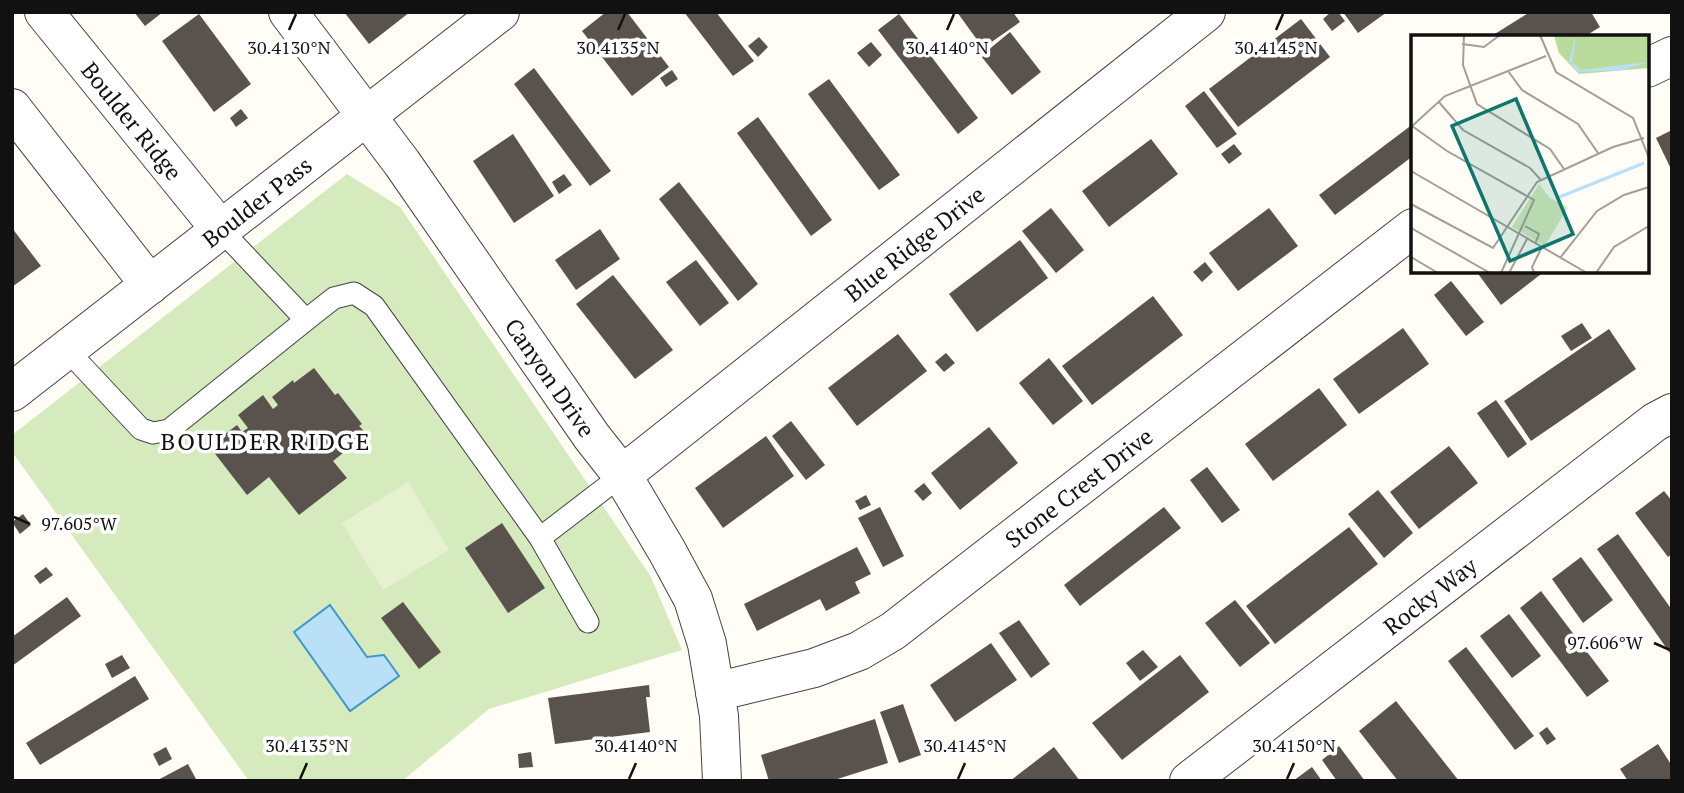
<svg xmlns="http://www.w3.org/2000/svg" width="1684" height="793" font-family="'PT Serif',serif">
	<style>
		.green { fill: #d5ebbd }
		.pitch { fill: #e6f2cf }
		.water { fill: #b9e0f7; stroke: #3f96cf; stroke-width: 2 }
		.building { fill: #5a524d }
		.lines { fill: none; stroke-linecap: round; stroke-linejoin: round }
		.service-casing { stroke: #444; stroke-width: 23 }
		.minor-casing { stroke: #444; stroke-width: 40 }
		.service { stroke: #fff; stroke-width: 21 }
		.minor { stroke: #fff; stroke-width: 38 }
		.ticks { fill: none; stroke: #111; stroke-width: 2.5 }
		.labels { text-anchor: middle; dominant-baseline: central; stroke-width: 7; stroke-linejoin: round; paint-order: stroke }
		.street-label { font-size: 23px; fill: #111; stroke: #fff }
		.neighbourhood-label { font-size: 24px; letter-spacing: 2px; fill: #111; stroke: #fff }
		.inset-river { fill: none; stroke: #b9e0f7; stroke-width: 3.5 }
		.inset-road { fill: none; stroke: #a09f9a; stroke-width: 2 }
		.view { fill: #0f766e; fill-opacity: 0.15; stroke: #0f766e; stroke-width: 3.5 }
		.inset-edge { fill: none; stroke: #111; stroke-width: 3.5 }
		.ticks-label { font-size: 18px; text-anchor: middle; fill: #111; stroke: #fff; stroke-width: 7; stroke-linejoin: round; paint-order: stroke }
	</style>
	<rect width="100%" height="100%" fill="#fffdf5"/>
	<polygon class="green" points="347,174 400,207 651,577 682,650 489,709 402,781 249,781 12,452 12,435"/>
	<polygon class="pitch" points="408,482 449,550 383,590 342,523"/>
	<polygon class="water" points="330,605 367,657 384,655 399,676 350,711 294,632"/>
	<g class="building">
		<polygon points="134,12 163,12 145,26"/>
		<polygon points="344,12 410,12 369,44"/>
		<polygon points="606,12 627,12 669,67 632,96 582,31"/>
		<polygon points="684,12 716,12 754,61 733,76"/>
		<polygon points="957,12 1013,12 1020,22 983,48"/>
		<polygon points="1331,12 1338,12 1345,21 1332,31 1323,19"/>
		<polygon points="1343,12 1387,12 1358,33"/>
		<polygon points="1530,12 1591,12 1600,27 1584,37 1490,37"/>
		<polygon points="199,14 251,84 214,112 162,41"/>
		<polygon points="899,14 978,118 958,134 878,30"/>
		<polygon points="1301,19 1330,57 1238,127 1209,89"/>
		<polygon points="1010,32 1041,72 1012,95 981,56"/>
		<polygon points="759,37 768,47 758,57 748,46"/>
		<polygon points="871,42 882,55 869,67 857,53"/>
		<polygon points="534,68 611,171 590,186 514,84"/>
		<polygon points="672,70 678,79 666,87 660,78"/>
		<polygon points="829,79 900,175 879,190 808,94"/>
		<polygon points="1204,91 1237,134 1217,148 1185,106"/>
		<polygon points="241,109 248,118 236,127 230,118"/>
		<polygon points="758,117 832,220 811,236 737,133"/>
		<polygon points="1413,124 1413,156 1335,215 1319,195"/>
		<polygon points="1672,130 1672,171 1656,138"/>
		<polygon points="513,134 554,196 514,223 473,161"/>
		<polygon points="1151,139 1178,174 1109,227 1082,191"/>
		<polygon points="1234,144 1242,154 1229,164 1221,154"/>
		<polygon points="564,174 572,185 559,194 552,182"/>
		<polygon points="679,182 758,284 738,301 659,199"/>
		<polygon points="1051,208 1084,250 1056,273 1022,231"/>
		<polygon points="1269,208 1298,246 1238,291 1209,253"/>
		<polygon points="12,228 41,266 12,287"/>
		<polygon points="600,229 620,259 576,290 555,260"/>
		<polygon points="1020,240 1048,278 977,332 949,294"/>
		<polygon points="696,260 729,303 700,326 666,282"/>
		<polygon points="1205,262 1213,272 1202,282 1193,272"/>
		<polygon points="1476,271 1545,271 1501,305"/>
		<polygon points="613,275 673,350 635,379 576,304"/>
		<polygon points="1451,281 1484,322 1466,336 1434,295"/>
		<polygon points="1153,296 1183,335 1092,405 1062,366"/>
		<polygon points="1582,323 1592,338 1571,351 1561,336"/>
		<polygon points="1403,328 1429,364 1359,414 1333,379"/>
		<polygon points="1609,329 1636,369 1531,441 1504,401"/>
		<polygon points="898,334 927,371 857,426 828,388"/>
		<polygon points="946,353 955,363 944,372 935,362"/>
		<polygon points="1049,358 1083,401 1053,425 1019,383"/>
		<polygon points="314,368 335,395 338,393 362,424 359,426 367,434 333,461 347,478 299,515 269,477 247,495 209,446 237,425 242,432 248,428 238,415 263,395 273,409 278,405 272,397 293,380 294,383"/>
		<polygon points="1319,388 1347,425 1273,481 1245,444"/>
		<polygon points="1496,400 1527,444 1508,458 1477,413"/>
		<polygon points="791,421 825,465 806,480 772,436"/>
		<polygon points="989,427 1018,463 960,510 931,473"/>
		<polygon points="766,436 794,476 723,528 695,488"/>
		<polygon points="1449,446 1478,483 1419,529 1390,492"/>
		<polygon points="1207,467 1240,510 1222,523 1190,480"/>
		<polygon points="924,483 932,493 923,501 914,491"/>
		<polygon points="1378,490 1413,533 1384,558 1348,514"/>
		<polygon points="1664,491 1672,501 1672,554 1668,557 1635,513"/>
		<polygon points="866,495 871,505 860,510 855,501"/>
		<polygon points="880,507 904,556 883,567 858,518"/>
		<polygon points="1164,507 1181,528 1080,606 1064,585"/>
		<polygon points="23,514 31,525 20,534 12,522"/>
		<polygon points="502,523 545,588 508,613 465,548"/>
		<polygon points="1349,527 1378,564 1275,644 1246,606"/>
		<polygon points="1618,534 1672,610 1672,656 1597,549"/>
		<polygon points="857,547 871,574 855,582 860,593 826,611 820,599 757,631 744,604"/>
		<polygon points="1581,557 1613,600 1583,623 1552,579"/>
		<polygon points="46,567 53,575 40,584 34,576"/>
		<polygon points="1541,591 1609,681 1587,697 1520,608"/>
		<polygon points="67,597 81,616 12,666 12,637"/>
		<polygon points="1235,600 1270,643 1240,667 1205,623"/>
		<polygon points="403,602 441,652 419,669 381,618"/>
		<polygon points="1509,614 1541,656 1512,678 1480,636"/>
		<polygon points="1019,620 1050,664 1031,678 999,633"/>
		<polygon points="991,643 1017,680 955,722 930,685"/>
		<polygon points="1466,647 1534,736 1515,750 1448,661"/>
		<polygon points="1143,650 1158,667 1140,681 1126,663"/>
		<polygon points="122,655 130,668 112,678 105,664"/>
		<polygon points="1180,655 1209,692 1122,760 1092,723"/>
		<polygon points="135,676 149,699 40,765 26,743"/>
		<polygon points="649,685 650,697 646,697 650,732 555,744 548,698"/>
		<polygon points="1396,701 1459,781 1398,781 1359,731"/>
		<polygon points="903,704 921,755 899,763 880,712"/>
		<polygon points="875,719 888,763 831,781 769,781 761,755"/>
		<polygon points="1547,727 1556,739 1547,745 1539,733"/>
		<polygon points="1658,744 1672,766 1672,781 1628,781 1620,769"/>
		<polygon points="1339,746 1365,781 1337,781 1322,760"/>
		<polygon points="166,747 172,759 159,766 153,754"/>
		<polygon points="1054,747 1080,781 1010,781"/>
		<polygon points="531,752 533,767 519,768 518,754"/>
		<polygon points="188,764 197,781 156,781"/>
		<polygon points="1312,767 1322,781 1293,781"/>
	</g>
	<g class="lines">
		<defs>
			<g id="service">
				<polyline points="221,230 306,320 334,298 354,293 374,306 540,538 622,475"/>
				<polyline points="67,350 141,429 153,433 169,430 306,320"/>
				<polyline points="540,538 588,622"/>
			</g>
			<g id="minor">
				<path id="s1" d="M 44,12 L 221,230"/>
				<path id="s2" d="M 288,12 L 402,163 L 592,437 L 622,475 L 667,551 L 693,599 L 707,644 L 719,716 L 722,781"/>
				<polyline points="1647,68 1672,56"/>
				<polyline points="12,108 150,285"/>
				<path id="s3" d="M 12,392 L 500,12"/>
				<path id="s4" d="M 622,475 L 1206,12"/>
				<path id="s5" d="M 715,692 L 814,668 L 859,651 L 893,631 L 1413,228"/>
				<path id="s6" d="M 1189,781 L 1655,422 L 1672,413"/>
			</g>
		</defs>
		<use href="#service" class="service-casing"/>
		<use href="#minor" class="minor-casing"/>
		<use href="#service" class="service"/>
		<use href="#minor" class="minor"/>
	</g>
	<path class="ticks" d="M 289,30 L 296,14M 618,30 L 625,14M 947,30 L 954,14M 1276,30 L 1283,14M 14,517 L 30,524M 1654,643 L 1670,650M 300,779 L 307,763M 629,779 L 636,763M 958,779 L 965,763M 1287,779 L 1294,763"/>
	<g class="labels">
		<g class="street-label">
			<text stroke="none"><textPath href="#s1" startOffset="140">Boulder Ridge</textPath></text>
			<text stroke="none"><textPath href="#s3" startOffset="310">Boulder Pass</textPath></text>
			<text stroke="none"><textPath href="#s4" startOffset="373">Blue Ridge Drive</textPath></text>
			<text stroke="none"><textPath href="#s2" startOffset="450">Canyon Drive</textPath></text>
			<text stroke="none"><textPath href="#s5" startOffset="424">Stone Crest Drive</textPath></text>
			<text stroke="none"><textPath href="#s6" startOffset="304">Rocky Way</textPath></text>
		</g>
		<g class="neighbourhood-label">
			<text x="266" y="441">BOULDER RIDGE</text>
		</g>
	</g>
	<g transform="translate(1411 35)">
		<rect width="238" height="238" fill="#fffdf5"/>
		<path d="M 128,149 L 139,163 L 157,172 L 134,211 L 101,192 Z" fill="#d5ebbd"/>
		<path d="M 238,0 L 238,33 L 168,39 L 148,18 L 143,1 Z" fill="#b9dc9c"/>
		<path d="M 165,0 L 161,28 L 170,35 L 238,27 L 211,35 L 167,37 L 158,26 Z" fill="#b9e0f7"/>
		<path class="inset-river" d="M 146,163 L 233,128"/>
		<path class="inset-road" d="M 53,0 L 52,30 L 66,69 L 139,114 L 153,134M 129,0 L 145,37 L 222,83 L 238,123M 51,9 L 73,12 L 89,0M 97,36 L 111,55 L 167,89 L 187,118M 27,66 L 52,95 L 119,133 L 130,145M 1,91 L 36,116 L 123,165 L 90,238M 0,92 L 34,61 L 135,21M 0,136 L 176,238M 0,169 L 82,213 L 126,147 L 202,112 L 233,103M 114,191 L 128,199 L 124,209M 0,193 L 79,238M 0,222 L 27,238M 149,223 L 186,176 L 213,160 L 238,152M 98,238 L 116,204M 123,238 L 121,232 L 131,212M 185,238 L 203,212 L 238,191"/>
		<path class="view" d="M 105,64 L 162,199 L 99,226 L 41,91 Z"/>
		<rect width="238" height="238" class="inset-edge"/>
	</g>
	<g class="ticks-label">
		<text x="289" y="54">30.4130°N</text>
		<text x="618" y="54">30.4135°N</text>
		<text x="947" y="54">30.4140°N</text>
		<text x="1276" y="54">30.4145°N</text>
		<text x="79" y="530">97.605°W</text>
		<text x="1605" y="649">97.606°W</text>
		<text x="307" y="752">30.4135°N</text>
		<text x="636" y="752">30.4140°N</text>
		<text x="965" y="752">30.4145°N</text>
		<text x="1294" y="752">30.4150°N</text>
	</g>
	<rect width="1684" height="793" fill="none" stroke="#111111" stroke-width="28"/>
</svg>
